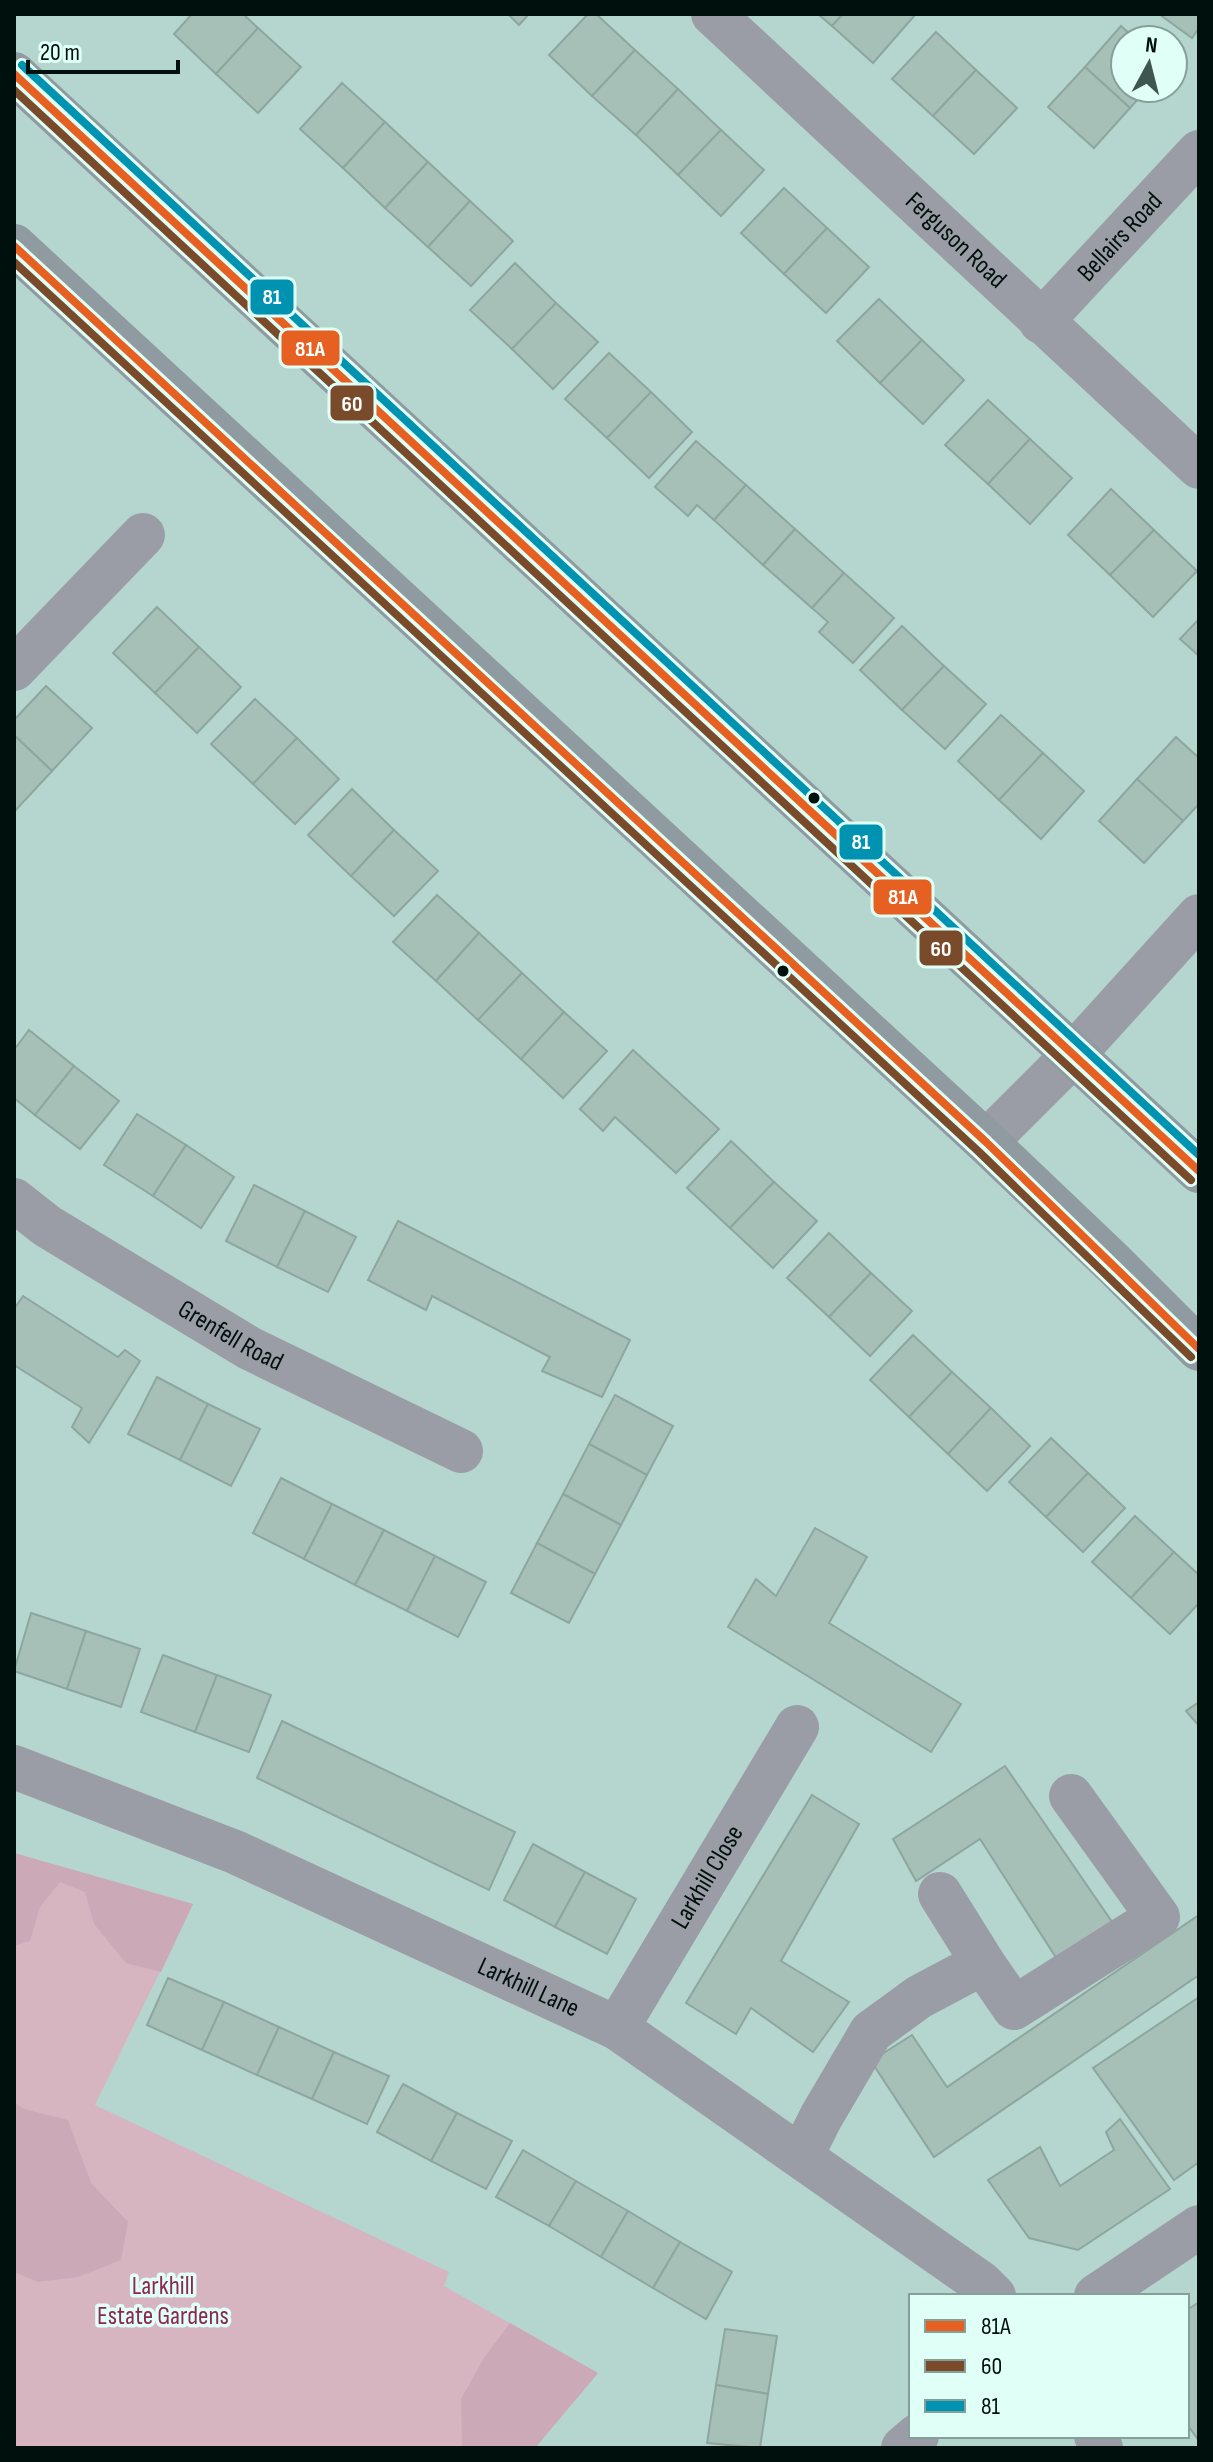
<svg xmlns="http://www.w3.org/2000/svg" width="1213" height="2462" font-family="'Sofia Sans Condensed',sans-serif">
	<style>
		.green { fill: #d6b5c1 }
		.forest { fill: #cba9b6 }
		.building { fill: #a7c0b7; stroke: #8da69e; stroke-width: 2 }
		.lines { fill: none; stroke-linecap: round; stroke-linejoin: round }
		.minor { stroke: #9b9da6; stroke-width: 44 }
		.highway { stroke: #909aa1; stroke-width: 44 }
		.bus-1-casing { stroke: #e0fff7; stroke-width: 14 }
		.bus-2-casing { stroke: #e0fff7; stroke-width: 14 }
		.bus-3-casing { stroke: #e0fff7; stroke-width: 14 }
		.bus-1 { stroke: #e66121; stroke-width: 8 }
		.bus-2 { stroke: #7a4b2a; stroke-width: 8 }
		.bus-3 { stroke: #0092b1; stroke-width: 8 }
		.bus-dot { fill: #00100c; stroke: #e0fff7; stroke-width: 3 }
		.labels { text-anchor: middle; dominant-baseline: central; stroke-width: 7; stroke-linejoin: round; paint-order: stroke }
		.street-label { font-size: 26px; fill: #00100c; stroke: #e0fff7 }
		.park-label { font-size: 26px; fill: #8e2652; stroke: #e0fff7 }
		.line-badge { stroke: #e0fff7; stroke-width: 3 }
		.badge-label { font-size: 22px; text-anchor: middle; font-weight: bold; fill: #fff }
	</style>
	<rect width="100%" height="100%" fill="#b4d6cf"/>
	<polygon class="green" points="14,1853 193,1904 95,2105 449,2272 444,2286 598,2373 535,2448 14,2448"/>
	<g class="forest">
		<polygon points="14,1853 193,1904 161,1972 126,1963 94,1924 85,1892 60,1882 40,1907 30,1941 14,1946"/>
		<polygon points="14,2102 24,2109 68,2120 91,2183 128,2222 121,2260 78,2277 38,2282 14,2272"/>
		<polygon points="510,2323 598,2373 535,2448 462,2448 461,2399 484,2358"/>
	</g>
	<g class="building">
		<polygon points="192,14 243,14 258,28 216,74 174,34"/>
		<polygon points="508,14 529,14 519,25"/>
		<polygon points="588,14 596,14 635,50 592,96 549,55"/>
		<polygon points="818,14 843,14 832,26"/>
		<polygon points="843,14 913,14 915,15 873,63 832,26"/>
		<polygon points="1159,14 1199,14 1199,28 1192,38"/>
		<polygon points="1121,26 1137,40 1125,40 1125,88 1148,88 1130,108 1085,67"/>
		<polygon points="258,28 301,67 258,113 216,74"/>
		<polygon points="936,32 976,70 933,116 892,79"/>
		<polygon points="635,50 678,89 636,135 592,96"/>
		<polygon points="1085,67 1130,108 1094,148 1048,107"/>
		<polygon points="976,70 1017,108 974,154 933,116"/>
		<polygon points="342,83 385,122 343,168 300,129"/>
		<polygon points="678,89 721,130 678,175 636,135"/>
		<polygon points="385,122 428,162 385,208 343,168"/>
		<polygon points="721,130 764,170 721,216 678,175"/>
		<polygon points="428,162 470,201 428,247 385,208"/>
		<polygon points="784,188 827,228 784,274 741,233"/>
		<polygon points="470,201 513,241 471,286 428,247"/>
		<polygon points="827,228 869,267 826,313 784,274"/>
		<polygon points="515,263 556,303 512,349 470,310"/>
		<polygon points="879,299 922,340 880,383 837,341"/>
		<polygon points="556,303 598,342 553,389 512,349"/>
		<polygon points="922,340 964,380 923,424 880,383"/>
		<polygon points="609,353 651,392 607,438 565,399"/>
		<polygon points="651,392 692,432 649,478 607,438"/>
		<polygon points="988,400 1030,439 988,484 945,445"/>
		<polygon points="1030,439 1072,478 1030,524 988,484"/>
		<polygon points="696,441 746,485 714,520 697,505 688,516 655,487"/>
		<polygon points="746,485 795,529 763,565 714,520"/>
		<polygon points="1111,489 1154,530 1110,575 1068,535"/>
		<polygon points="795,529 844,573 812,608 763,565"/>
		<polygon points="1154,530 1197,571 1153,617 1110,575"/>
		<polygon points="844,573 894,618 853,663 819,632 828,622 812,608"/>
		<polygon points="157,607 199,647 155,693 113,653"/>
		<polygon points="1199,619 1199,656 1180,639"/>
		<polygon points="902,626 944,666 902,710 860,670"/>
		<polygon points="199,647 241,687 197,733 155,693"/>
		<polygon points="944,666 986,704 945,749 902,710"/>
		<polygon points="46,686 92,728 52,771 14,735 14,720"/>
		<polygon points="255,699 297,738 253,784 211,744"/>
		<polygon points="1001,715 1043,753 999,800 958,761"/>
		<polygon points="14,735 52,771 14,812"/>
		<polygon points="1176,737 1199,758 1199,804 1183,821 1137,779"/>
		<polygon points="297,738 339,779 295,824 253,784"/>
		<polygon points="1043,753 1084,791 1041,839 999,800"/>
		<polygon points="1137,779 1183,821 1144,863 1099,821"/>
		<polygon points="352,789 394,830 351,876 308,835"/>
		<polygon points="394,830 438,871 394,916 351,876"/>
		<polygon points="437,895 479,933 436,981 393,942"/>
		<polygon points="479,933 522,973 478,1020 436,981"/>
		<polygon points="522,973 564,1012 521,1059 478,1020"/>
		<polygon points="564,1012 607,1051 563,1098 521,1059"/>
		<polygon points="29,1030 74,1066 35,1115 14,1098 14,1050"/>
		<polygon points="633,1050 719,1129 676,1173 615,1117 603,1131 580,1109"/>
		<polygon points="74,1066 119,1101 80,1149 35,1115"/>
		<polygon points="137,1114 186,1145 153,1196 104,1165"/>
		<polygon points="731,1141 774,1182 730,1228 687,1188"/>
		<polygon points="186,1145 234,1177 201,1228 153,1196"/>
		<polygon points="774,1182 817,1221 773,1268 730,1228"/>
		<polygon points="254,1185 305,1211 277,1267 226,1241"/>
		<polygon points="305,1211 356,1237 328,1292 277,1267"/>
		<polygon points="398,1221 630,1340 602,1397 542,1371 550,1357 432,1296 426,1310 368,1280"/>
		<polygon points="829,1233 871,1273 829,1317 787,1278"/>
		<polygon points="871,1273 912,1311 870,1356 829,1317"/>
		<polygon points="23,1296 118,1357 125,1350 140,1361 89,1443 72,1427 82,1408 14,1365 14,1309"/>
		<polygon points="913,1335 952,1372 909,1417 870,1380"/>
		<polygon points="952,1372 991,1408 948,1454 909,1417"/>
		<polygon points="157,1377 208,1404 180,1460 128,1434"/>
		<polygon points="615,1395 673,1426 647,1475 589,1444"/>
		<polygon points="208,1404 260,1429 231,1486 180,1460"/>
		<polygon points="991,1408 1030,1446 987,1491 948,1454"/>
		<polygon points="1051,1438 1088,1473 1046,1517 1009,1482"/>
		<polygon points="589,1444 647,1475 621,1525 563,1494"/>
		<polygon points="1088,1473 1125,1508 1083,1552 1046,1517"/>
		<polygon points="281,1478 332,1504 304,1559 253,1533"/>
		<polygon points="563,1494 621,1525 595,1574 537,1543"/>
		<polygon points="332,1504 384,1530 355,1585 304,1559"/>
		<polygon points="1135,1516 1174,1552 1131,1598 1092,1562"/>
		<polygon points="815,1528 867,1557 829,1623 961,1704 931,1752 728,1627 756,1579 776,1596"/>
		<polygon points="384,1530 435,1556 407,1611 355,1585"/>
		<polygon points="537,1543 595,1574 569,1623 511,1593"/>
		<polygon points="1174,1552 1199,1575 1199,1603 1170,1634 1131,1598"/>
		<polygon points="435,1556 486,1582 458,1637 407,1611"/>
		<polygon points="31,1613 86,1631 67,1689 14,1671"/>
		<polygon points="86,1631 140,1649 121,1707 67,1689"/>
		<polygon points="163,1655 217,1675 195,1732 141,1712"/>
		<polygon points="217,1675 271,1695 249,1752 195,1732"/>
		<polygon points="1199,1702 1199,1726 1186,1711"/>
		<polygon points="282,1721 515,1832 489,1890 257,1778"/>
		<polygon points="1005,1766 1119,1932 1064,1970 980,1839 916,1881 893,1839"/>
		<polygon points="812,1795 859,1824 781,1961 849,2002 813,2052 751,2008 736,2034 686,2003"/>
		<polygon points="533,1844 585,1872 555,1927 504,1900"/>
		<polygon points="585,1872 636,1899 607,1954 555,1927"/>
		<polygon points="1199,1915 1199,1975 934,2157 871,2061 912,2035 947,2087"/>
		<polygon points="168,1978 224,2002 202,2050 147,2025"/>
		<polygon points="1199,1997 1199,2162 1174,2180 1093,2068"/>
		<polygon points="224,2002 279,2027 257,2075 202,2050"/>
		<polygon points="279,2027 334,2052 312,2099 257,2075"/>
		<polygon points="334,2052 389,2076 367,2124 312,2099"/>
		<polygon points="403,2084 457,2113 431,2161 377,2132"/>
		<polygon points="457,2113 512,2141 486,2189 431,2161"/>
		<polygon points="1120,2119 1170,2189 1078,2250 1029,2238 988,2180 1040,2147 1060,2186 1114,2150 1106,2132"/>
		<polygon points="523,2150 576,2181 549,2226 496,2197"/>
		<polygon points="576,2181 628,2211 601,2257 549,2226"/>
		<polygon points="628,2211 680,2242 653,2288 601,2257"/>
		<polygon points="680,2242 732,2272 706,2319 653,2288"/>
		<polygon points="1199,2302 1199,2441 1187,2424 1187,2310"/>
		<polygon points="725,2329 777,2336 768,2394 716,2385"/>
		<polygon points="716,2385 768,2394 760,2448 707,2443"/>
	</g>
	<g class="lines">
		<g class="minor">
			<path id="s1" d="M 713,14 L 1199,467"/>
			<path id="s2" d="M 1041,322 L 1199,152"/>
			<polyline points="14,669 143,535"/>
			<polyline points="986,1142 1073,1055 1199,916"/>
			<path id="s3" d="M 14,1200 L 47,1226 L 249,1348 L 461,1451"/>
			<path id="s4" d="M 14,1767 L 235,1852 L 617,2028 L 981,2283 L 994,2296"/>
			<polyline points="983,1963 1014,2008 1158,1917 1071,1796"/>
			<path id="s5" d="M 617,2028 L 797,1727"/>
			<polyline points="802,2155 821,2117 871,2032 919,1997 983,1963 940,1894"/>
			<polyline points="1096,2296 1199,2227"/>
			<polyline points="1096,2436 1101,2448"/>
			<polyline points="903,2448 917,2436"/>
		</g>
		<g class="highway">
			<polyline points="14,74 1199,1171"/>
			<polyline points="14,246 986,1142 1114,1264 1199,1349"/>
		</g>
		<defs>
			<g id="bus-1">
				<polyline points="14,74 1199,1171"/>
				<polyline points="14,246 986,1142 1199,1349"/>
			</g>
			<g id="bus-2">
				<polyline points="14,90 1191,1180"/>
				<polyline points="14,262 978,1151 1191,1357"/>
			</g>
			<polyline id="bus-3" points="22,65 1199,1155"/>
		</defs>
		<use href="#bus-1" class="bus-1-casing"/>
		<use href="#bus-2" class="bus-2-casing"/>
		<use href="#bus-3" class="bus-3-casing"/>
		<use href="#bus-1" class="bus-1"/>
		<use href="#bus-2" class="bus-2"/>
		<use href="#bus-3" class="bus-3"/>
	</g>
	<g class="bus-dot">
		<circle cx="814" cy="798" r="7"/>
		<circle cx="783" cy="971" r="7"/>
	</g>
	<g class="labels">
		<g class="street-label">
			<text stroke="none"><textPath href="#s2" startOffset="116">Bellairs Road</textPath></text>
			<text stroke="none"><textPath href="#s1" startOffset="332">Ferguson Road</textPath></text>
			<text stroke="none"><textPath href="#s3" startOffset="256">Grenfell Road</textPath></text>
			<text stroke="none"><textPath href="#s5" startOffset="176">Larkhill Close</textPath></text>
			<text stroke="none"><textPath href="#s4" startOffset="560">Larkhill Lane</textPath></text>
		</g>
		<g class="park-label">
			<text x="163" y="2286">Larkhill<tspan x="163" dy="30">Estate Gardens</tspan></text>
		</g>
	</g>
	<g class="line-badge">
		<rect x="249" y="278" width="46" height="38" rx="8" fill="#0092b1"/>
		<rect x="280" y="329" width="61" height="38" rx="8" fill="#e66121"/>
		<rect x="329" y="384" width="46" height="38" rx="8" fill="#7a4b2a"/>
		<rect x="838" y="823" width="46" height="38" rx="8" fill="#0092b1"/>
		<rect x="872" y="878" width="61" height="38" rx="8" fill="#e66121"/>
		<rect x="918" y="929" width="46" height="38" rx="8" fill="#7a4b2a"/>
	</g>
	<g class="badge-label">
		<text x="272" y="304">81</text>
		<text x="310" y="356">81A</text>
		<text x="352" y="411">60</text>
		<text x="861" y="849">81</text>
		<text x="903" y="904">81A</text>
		<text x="941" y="956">60</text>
	</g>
	<rect width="1213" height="2462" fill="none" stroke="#00100c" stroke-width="32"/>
	<rect x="909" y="2294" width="280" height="144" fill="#e0fff7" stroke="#869f99" stroke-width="2"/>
	<rect x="925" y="2320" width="40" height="12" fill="#e66121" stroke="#869f99" stroke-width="2"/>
	<text x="981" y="2334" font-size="24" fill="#00100c">81A</text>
	<rect x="925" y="2360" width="40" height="12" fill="#7a4b2a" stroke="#869f99" stroke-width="2"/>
	<text x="981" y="2374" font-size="24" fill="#00100c">60</text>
	<rect x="925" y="2400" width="40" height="12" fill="#0092b1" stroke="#869f99" stroke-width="2"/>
	<text x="981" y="2414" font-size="24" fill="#00100c">81</text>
	<g transform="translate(1149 64) rotate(7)"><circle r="38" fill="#e0fff7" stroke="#869f99" stroke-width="2"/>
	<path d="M0-6L14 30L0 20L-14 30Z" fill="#3f5550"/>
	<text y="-12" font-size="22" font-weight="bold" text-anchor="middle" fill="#00100c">N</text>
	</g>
	<path d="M28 60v12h150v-12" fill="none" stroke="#00100c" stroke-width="4"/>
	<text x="40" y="60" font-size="24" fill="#00100c" stroke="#e0fff7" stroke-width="6" paint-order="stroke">20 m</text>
</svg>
